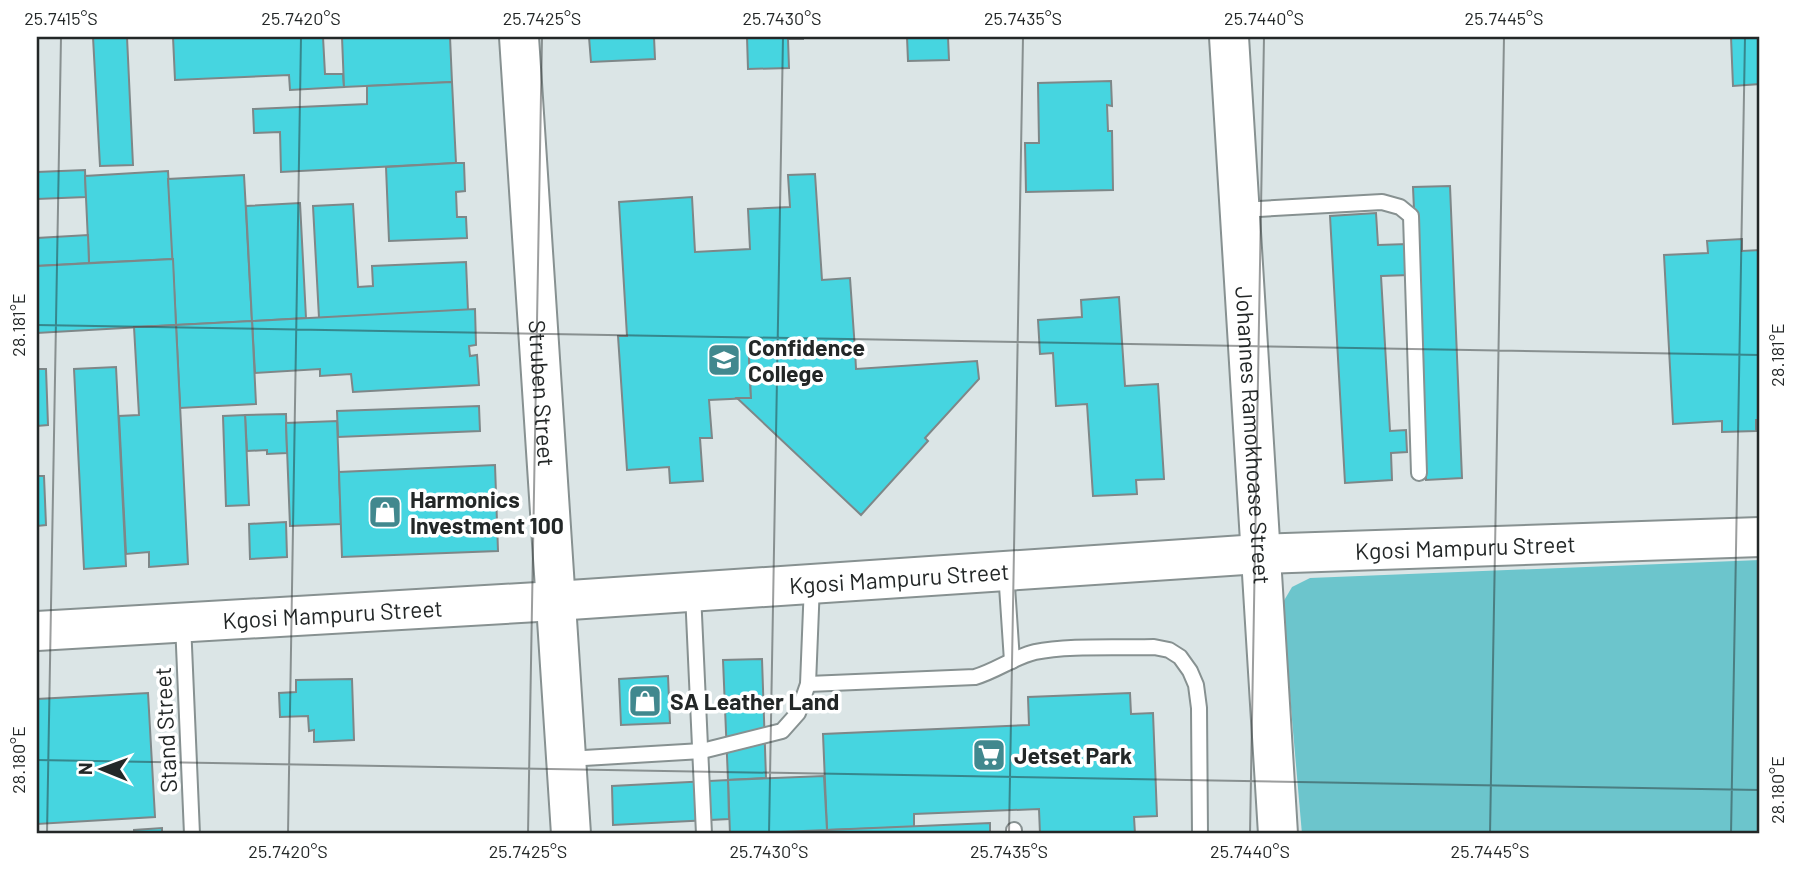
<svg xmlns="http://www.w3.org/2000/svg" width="1797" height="871" font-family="Barlow,sans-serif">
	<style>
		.green { fill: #6cc5cc }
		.building { fill: #46d5e0; stroke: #7e8788; stroke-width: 2 }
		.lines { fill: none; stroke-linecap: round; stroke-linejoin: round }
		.lane-casing { stroke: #879191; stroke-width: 18 }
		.secondary-casing { stroke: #879191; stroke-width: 42 }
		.primary-casing { stroke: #879191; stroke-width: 42 }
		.lane { stroke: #fff; stroke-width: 14 }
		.secondary { stroke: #fff; stroke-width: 38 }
		.primary { stroke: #fff; stroke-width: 38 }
		.ticks { fill: none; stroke: #232727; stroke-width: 2; stroke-opacity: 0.45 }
		.labels { text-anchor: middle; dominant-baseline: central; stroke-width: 7; stroke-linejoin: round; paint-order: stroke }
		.poi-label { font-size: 23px; font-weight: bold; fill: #232727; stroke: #fff; text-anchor: start }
		.street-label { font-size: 23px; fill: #232727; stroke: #fff }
		.neatline { fill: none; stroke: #232727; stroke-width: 2.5 }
		.ticks-label { font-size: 18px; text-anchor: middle; fill: #232727 }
	</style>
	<rect width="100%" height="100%" fill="#dbe5e6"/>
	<polygon class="green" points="1760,560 1760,834 1302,834 1282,604 1292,587 1310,578"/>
	<g class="building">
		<polygon points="93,37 127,37 133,165 100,166"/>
		<polygon points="173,37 323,37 325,74 343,74 344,87 290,90 289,75 175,80"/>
		<polygon points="342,37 450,37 452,82 344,87"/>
		<polygon points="589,37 654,37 655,59 591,62"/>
		<polygon points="747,37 803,37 803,39 788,39 789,68 748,69"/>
		<polygon points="907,37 948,37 949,60 908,61"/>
		<polygon points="1731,37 1760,37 1760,84 1733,86"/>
		<polygon points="1111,81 1112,106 1107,105 1108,131 1112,131 1113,190 1026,192 1025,143 1039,143 1038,83"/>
		<polygon points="452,82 456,163 281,172 280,132 254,133 253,109 367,104 367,86"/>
		<polygon points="456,163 464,163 465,191 456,192 457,217 466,217 467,238 389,241 386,167"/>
		<polygon points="85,170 86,197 37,199 37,172"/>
		<polygon points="168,171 173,259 89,263 85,176"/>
		<polygon points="815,174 822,280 850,278 855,350 749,357 751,398 709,400 712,438 700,438 703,481 670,483 669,467 627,470 618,336 627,336 619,202 692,197 695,252 750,249 748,209 790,207 788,175"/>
		<polygon points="244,175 252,321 176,325 168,179"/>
		<polygon points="1450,186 1462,478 1426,480 1413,187"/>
		<polygon points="300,203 306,318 252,321 246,206"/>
		<polygon points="353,204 358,287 373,286 372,266 466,262 468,310 319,318 313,206"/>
		<polygon points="1376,213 1378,245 1407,244 1409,275 1381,276 1390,431 1406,430 1407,452 1391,453 1392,480 1345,483 1330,216"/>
		<polygon points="88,235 89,263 37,266 37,238"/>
		<polygon points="1742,239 1742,251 1760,250 1760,420 1756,420 1756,431 1722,432 1722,421 1673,424 1664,255 1708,253 1707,241"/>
		<polygon points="173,259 176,325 37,333 37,266"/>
		<polygon points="1119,297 1125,386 1158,384 1164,479 1136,480 1137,494 1093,496 1087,404 1056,406 1053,353 1040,354 1038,320 1082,317 1081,300"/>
		<polygon points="475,309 476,345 469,346 470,356 477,355 479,385 353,392 351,374 320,376 320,369 255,373 252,321"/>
		<polygon points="252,321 256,404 180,408 176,325"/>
		<polygon points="176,325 188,564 149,567 149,552 126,554 119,416 139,415 134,327"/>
		<polygon points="855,350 856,369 977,361 979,379 925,438 928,441 861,515 737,398 751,398 749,357"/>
		<polygon points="116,367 126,566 84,569 74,369"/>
		<polygon points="37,369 46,369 48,425 37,426"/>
		<polygon points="479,406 480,431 338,437 337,411"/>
		<polygon points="286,414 287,453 267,454 267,450 247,451 245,415"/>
		<polygon points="245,415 249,505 226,506 223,416"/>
		<polygon points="337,421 341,524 290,526 286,423"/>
		<polygon points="495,465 498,551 342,557 339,472"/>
		<polygon points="37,476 44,476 46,525 37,526"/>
		<polygon points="286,522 287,557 250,559 249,524"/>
		<polygon points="762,659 766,778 728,780 723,660"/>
		<polygon points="668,676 670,723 621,725 619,679"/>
		<polygon points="352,679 354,740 314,742 314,730 309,731 308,716 280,717 279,693 296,692 296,680"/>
		<polygon points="148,693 155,817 37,824 37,699"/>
		<polygon points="1130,693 1131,714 1153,713 1157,816 1134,817 1135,834 1040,834 1039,809 914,814 914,827 827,830 823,734 1029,725 1028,697"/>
		<polygon points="824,776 827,830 730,834 728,780"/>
		<polygon points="728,780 729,819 613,825 612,786"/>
		<polygon points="990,823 990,834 827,834 827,830"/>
		<polygon points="162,828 162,834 134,834 134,830"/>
	</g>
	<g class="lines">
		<defs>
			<g id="lane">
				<polyline points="1241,210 1382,202 1400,207 1411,216 1419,473"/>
				<polyline points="1006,571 1012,661"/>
				<polyline points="693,593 704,834"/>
				<polyline points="183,623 192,834"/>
				<path d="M 808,684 L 975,677 C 996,671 1014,657 1035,652 C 1067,645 1119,648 1154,647 L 1169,650 L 1180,657 L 1190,671 L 1196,685 L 1199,708 L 1200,834"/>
				<polyline points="567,759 702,751 782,731 798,713 808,684 812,584"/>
				<polyline points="1014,830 1014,834"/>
			</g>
			<g id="secondary">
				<path id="s1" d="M 37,631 L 555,601"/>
			</g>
			<g id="primary">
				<path id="s2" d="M 519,37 L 571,834"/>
				<path id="s3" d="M 1229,37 L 1278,834"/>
				<path id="s4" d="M 555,601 L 1259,554 L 1760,537"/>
			</g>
		</defs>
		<use href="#lane" class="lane-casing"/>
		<use href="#secondary" class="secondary-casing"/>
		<use href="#primary" class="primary-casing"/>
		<use href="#lane" class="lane"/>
		<use href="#secondary" class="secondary"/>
		<use href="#primary" class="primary"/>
	</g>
	<path class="ticks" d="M 37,325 L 1760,355M 37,760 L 1760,790M 47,834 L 61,37M 288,834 L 301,37M 528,834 L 542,37M 769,834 L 783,37M 1009,834 L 1023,37M 1250,834 L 1264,37M 1490,834 L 1504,37M 1731,834 L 1745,37"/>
	<defs>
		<symbol id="university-square" viewBox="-11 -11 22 22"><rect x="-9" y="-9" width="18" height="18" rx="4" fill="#41888e" stroke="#fff"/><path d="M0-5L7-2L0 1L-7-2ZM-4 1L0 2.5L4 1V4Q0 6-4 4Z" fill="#fff"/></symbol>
		<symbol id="shop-square" viewBox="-11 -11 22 22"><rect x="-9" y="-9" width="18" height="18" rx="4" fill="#41888e" stroke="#fff"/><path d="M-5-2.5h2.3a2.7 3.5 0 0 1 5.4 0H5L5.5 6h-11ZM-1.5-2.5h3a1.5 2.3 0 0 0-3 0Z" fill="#fff"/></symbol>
		<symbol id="supermarket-square" viewBox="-11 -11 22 22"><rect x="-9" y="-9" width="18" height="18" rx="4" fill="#41888e" stroke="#fff"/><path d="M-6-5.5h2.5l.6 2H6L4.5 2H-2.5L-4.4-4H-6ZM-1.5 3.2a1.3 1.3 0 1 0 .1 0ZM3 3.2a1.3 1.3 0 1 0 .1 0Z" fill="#fff"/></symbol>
	</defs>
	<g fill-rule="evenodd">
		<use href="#university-square" x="705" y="341" width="38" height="38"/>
		<use href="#shop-square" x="366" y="493" width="38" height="38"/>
		<use href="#shop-square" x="626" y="682" width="38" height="38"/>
		<use href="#supermarket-square" x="970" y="736" width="38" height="38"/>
	</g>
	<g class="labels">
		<g class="poi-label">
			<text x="748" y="347">Confidence<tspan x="748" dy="26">College</tspan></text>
			<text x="410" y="499">Harmonics<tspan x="410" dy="26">Investment 100</tspan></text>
			<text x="670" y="701">SA Leather Land</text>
			<text x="1014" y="755">Jetset Park</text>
		</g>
		<g class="street-label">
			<text stroke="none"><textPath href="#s2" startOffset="357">Struben Street</textPath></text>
			<text stroke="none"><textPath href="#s3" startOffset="399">Johannes Ramokhoase Street</textPath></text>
			<text stroke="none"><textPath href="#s4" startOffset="912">Kgosi Mampuru Street</textPath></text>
			<text stroke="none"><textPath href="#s4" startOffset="345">Kgosi Mampuru Street</textPath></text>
			<text stroke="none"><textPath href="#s1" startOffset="296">Kgosi Mampuru Street</textPath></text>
			<text transform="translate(165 730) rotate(-93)">Stand Street</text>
		</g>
	</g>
	<rect width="1797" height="871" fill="none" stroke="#ffffff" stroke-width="77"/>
	<g transform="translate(102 769) rotate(271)" stroke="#ffffff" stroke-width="5" paint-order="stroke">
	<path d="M0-5L12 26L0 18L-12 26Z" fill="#232727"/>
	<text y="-10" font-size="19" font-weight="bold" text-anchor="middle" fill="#232727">N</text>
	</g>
	<rect x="38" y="38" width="1720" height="794" class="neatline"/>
	<g class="ticks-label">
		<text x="61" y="25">25.7415°S</text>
		<text x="301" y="25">25.7420°S</text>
		<text x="542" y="25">25.7425°S</text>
		<text x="782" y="25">25.7430°S</text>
		<text x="1023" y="25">25.7435°S</text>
		<text x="1264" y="25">25.7440°S</text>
		<text x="1504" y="25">25.7445°S</text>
		<text transform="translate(19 325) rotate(-90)" y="6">28.181°E</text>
		<text transform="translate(1778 355) rotate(-90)" y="6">28.181°E</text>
		<text transform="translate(19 760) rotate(-90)" y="6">28.180°E</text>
		<text transform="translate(1778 790) rotate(-90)" y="6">28.180°E</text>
		<text x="288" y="858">25.7420°S</text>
		<text x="528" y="858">25.7425°S</text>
		<text x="769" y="858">25.7430°S</text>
		<text x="1009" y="858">25.7435°S</text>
		<text x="1250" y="858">25.7440°S</text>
		<text x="1490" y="858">25.7445°S</text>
	</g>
</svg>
